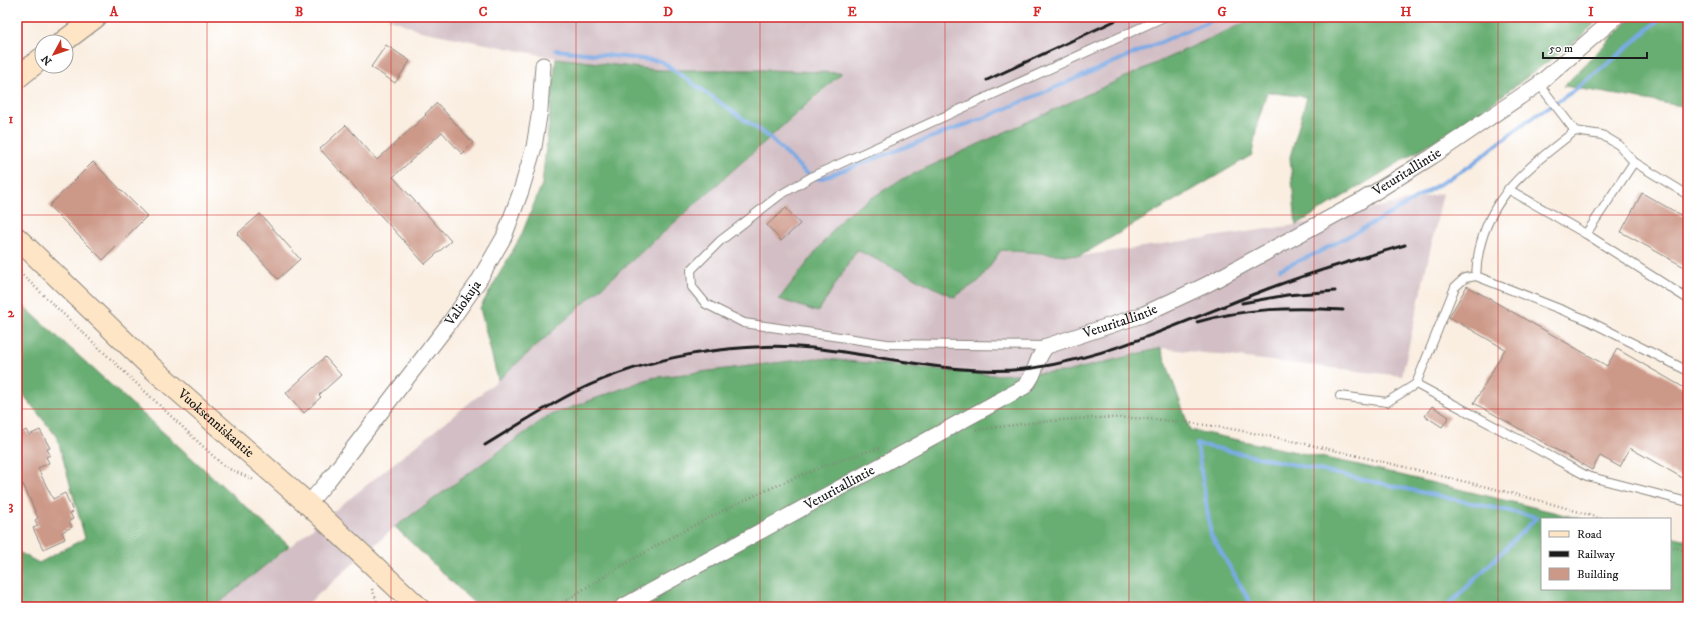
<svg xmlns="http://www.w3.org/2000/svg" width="1705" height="624" font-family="'IM FELL DW Pica',serif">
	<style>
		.industrial { fill: #d2bec4 }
		.forest { fill: #68ad72; stroke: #426447 }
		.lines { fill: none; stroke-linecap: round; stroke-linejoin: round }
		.stream { stroke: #7aaae5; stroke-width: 4 }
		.building { fill: #cc9887 }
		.lane-casing { stroke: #8b857e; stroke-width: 10 }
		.street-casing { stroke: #8b857e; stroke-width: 17 }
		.secondary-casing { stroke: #8b857e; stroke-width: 23 }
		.path { stroke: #8b857e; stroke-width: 2.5; stroke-dasharray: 1 3; stroke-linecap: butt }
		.lane { stroke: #fff; stroke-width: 8 }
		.street { stroke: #fff; stroke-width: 15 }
		.secondary { stroke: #fde5c5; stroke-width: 21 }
		.rail { stroke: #1c1c1c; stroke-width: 3 }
		.grid { fill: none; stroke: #d62828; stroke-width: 1; stroke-opacity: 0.55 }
		.labels { text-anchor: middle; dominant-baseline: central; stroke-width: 4; stroke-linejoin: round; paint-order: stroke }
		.street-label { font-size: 14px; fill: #1c1c1c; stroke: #fff }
		.neatline { fill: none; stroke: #d62828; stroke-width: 1.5 }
		.grid-label { font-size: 13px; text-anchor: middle; font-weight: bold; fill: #d62828 }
	</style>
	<rect width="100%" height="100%" fill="#fff"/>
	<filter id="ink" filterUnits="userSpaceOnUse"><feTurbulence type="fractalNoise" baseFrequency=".025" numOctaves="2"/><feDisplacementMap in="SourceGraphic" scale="8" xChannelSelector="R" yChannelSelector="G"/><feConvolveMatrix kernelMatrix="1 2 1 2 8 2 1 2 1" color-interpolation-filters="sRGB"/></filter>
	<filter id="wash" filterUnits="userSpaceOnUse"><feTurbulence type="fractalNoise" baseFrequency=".012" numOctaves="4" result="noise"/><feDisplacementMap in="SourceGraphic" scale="16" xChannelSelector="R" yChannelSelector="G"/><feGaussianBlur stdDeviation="0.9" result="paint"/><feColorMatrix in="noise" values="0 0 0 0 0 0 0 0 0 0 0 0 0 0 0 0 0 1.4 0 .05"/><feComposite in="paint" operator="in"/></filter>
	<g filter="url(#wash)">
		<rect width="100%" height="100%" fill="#faeee1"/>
		<polygon class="industrial" points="386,17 1257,17 900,180 845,215 780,298 818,312 857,249 954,297 979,281 1001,250 1080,256 1296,225 1443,193 1402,376 1161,348 1066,372 993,375 548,416 395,527 304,607 214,607 498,380 842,74 770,70 657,70 556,58 421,31"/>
		<g class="forest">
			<polygon points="1257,17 1601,17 1582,36 1472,118 1296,225 1290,157 1307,97 1267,92 1257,124 1252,155 1080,256 1001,250 979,281 954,297 857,250 818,312 779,299 845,215 900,180"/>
			<polygon points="1632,17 1688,17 1688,107 1564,86"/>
			<polygon points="556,58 657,70 770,70 842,73 498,380 480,308 521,236 542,184"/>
			<polygon points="17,300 289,546 214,607 17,607 17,551 39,563 85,538 57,437 17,387"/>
			<polygon points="1161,348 1190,430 1359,465 1582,519 1542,519 1542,589 1670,589 1670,536 1688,540 1688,607 478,607 395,527 548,416 651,378 816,358 993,375 1066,372"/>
		</g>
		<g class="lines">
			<g class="stream">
				<polyline points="556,50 661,61 769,137 805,172 820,179 989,116 1219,17"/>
				<polyline points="1280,269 1317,253 1390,214 1471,165 1527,121 1572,92 1620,54 1662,17"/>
				<polyline points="1253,607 1211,535 1197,444 1537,517"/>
				<polyline points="1447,607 1537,517"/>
			</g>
		</g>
		<g id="blocks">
			<g class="building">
				<polygon points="386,45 410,61 395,83 371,67"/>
				<polygon points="437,103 473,143 462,154 442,132 393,177 451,241 425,264 320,149 346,125 377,160 426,115 425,114"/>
				<polygon points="93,162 147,216 103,260 49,206"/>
				<polygon points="1642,193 1688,219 1688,269 1621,232"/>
				<polygon points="786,208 800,224 781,241 767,225"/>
				<polygon points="260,214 300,259 278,279 237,234"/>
				<polygon points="1467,286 1607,366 1617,349 1688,390 1688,481 1630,448 1620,467 1600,456 1592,470 1474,403 1505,349 1449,317"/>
				<polygon points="325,357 341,375 319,395 321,397 304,413 286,393"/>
				<polygon points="1432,406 1449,417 1442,427 1425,416"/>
				<polygon points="26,430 29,435 40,430 50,448 47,449 50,455 46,457 49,463 38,468 41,475 53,499 65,493 73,512 70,513 73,519 69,521 72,527 62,532 65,539 43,549 33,528 38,526 35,520 38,518 23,484 20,486 17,480 17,435"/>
			</g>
		</g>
	</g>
	<g filter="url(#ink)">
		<use href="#blocks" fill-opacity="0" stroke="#8b857e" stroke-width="1"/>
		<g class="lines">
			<defs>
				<g id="lane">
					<polyline points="1539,84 1575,131 1602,135 1619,145 1634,162 1688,195"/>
					<polyline points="1508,189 1586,234 1634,162"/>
					<polyline points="1586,234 1688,299"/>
					<path d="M 1476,276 C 1479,204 1522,172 1575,131"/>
					<polyline points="1047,346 887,344 744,323 706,304 692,287 691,270 720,241 780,195 815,175 1164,17"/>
					<polyline points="1688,371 1585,319 1476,276 1465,278 1455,287 1416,384 1587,476 1688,502"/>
					<polyline points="1340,396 1387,402 1416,384"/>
				</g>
				<g id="street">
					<path id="s1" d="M 308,504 L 327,482 L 448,325 L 478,282 L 504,237 L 521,191 L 534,147 L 540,110 L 543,65"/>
					<path id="s2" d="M 622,607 L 1024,387 C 1038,373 1034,359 1047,346 L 1142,315 L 1206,285 L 1359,202 L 1433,156 L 1539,84 L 1616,17"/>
				</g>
				<g id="secondary">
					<polyline points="63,42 96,17"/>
					<polyline points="17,78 42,58"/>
					<path id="s3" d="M 17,238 L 150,366 L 308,504 L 418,607"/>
				</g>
			</defs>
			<use href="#lane" class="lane-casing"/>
			<use href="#street" class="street-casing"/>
			<use href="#secondary" class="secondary-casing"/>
			<g class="path">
				<polyline points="17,270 213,456 225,467 254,480"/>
				<path d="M 976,430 C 1028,423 1080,416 1132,418 C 1226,422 1318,447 1409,468 C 1473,484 1538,498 1601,519"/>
				<polyline points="1670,545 1688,552"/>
				<polyline points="372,589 379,607"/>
				<path d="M 556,607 C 626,561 699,520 776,486 C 810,471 845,457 881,448"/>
			</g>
			<use href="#lane" class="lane"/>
			<use href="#street" class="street"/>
			<use href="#secondary" class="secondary"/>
			<g class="rail">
				<polyline points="987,80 1123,17"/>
				<polyline points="1242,303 1287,295 1335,291"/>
				<path d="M 1197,322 C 1245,308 1294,307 1343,310"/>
				<path d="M 485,445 C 515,427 545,407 577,391 C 646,357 735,341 812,348 C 883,355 962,378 1033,368 C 1113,356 1187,320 1262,291 C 1308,273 1357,259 1405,245"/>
			</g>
		</g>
	</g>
	<path class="grid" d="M 207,17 L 207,607M 391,17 L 391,607M 576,17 L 576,607M 760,17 L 760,607M 945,17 L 945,607M 1129,17 L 1129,607M 1314,17 L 1314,607M 1498,17 L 1498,607M 17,215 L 1688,215M 17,409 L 1688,409"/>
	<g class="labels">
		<g class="street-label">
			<text stroke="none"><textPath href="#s2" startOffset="907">Veturitallintie</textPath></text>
			<text stroke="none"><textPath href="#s1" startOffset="254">Valiokuja</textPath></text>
			<text stroke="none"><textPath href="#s2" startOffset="583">Veturitallintie</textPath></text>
			<text stroke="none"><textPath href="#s3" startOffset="272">Vuoksenniskantie</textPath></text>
			<text stroke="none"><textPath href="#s2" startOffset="248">Veturitallintie</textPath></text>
		</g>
	</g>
	<rect width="1705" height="624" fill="none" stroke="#fff" stroke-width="44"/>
	<rect x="1541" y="518" width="130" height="72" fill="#ffffff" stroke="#a4a4a4"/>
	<rect x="1549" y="531" width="20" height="6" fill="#fde5c5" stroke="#a4a4a4"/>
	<text x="1577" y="538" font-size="12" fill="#1c1c1c">Road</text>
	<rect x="1549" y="551" width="20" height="6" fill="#1c1c1c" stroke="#a4a4a4"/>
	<text x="1577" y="558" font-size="12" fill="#1c1c1c">Railway</text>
	<rect x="1549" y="568" width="20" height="12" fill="#cc9887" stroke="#a4a4a4"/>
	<text x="1577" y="578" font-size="12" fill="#1c1c1c">Building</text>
	<g transform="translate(54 54) rotate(230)"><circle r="19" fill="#ffffff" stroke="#a4a4a4"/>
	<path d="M0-3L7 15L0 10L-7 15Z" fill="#c8321e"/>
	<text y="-6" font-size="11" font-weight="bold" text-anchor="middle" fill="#1c1c1c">N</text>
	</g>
	<path d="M1543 52v6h104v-6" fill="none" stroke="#1c1c1c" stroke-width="2"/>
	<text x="1549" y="52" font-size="12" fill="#1c1c1c" stroke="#ffffff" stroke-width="3" paint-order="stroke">50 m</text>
	<rect x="22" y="22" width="1661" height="580" class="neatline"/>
	<g class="grid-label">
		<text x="114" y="16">A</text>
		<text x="299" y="16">B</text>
		<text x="483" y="16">C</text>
		<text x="668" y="16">D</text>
		<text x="852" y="16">E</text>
		<text x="1037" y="16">F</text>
		<text x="1222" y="16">G</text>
		<text x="1406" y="16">H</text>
		<text x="1591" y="16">I</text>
		<text x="11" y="123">1</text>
		<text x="11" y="317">2</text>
		<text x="11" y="510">3</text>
	</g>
</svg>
